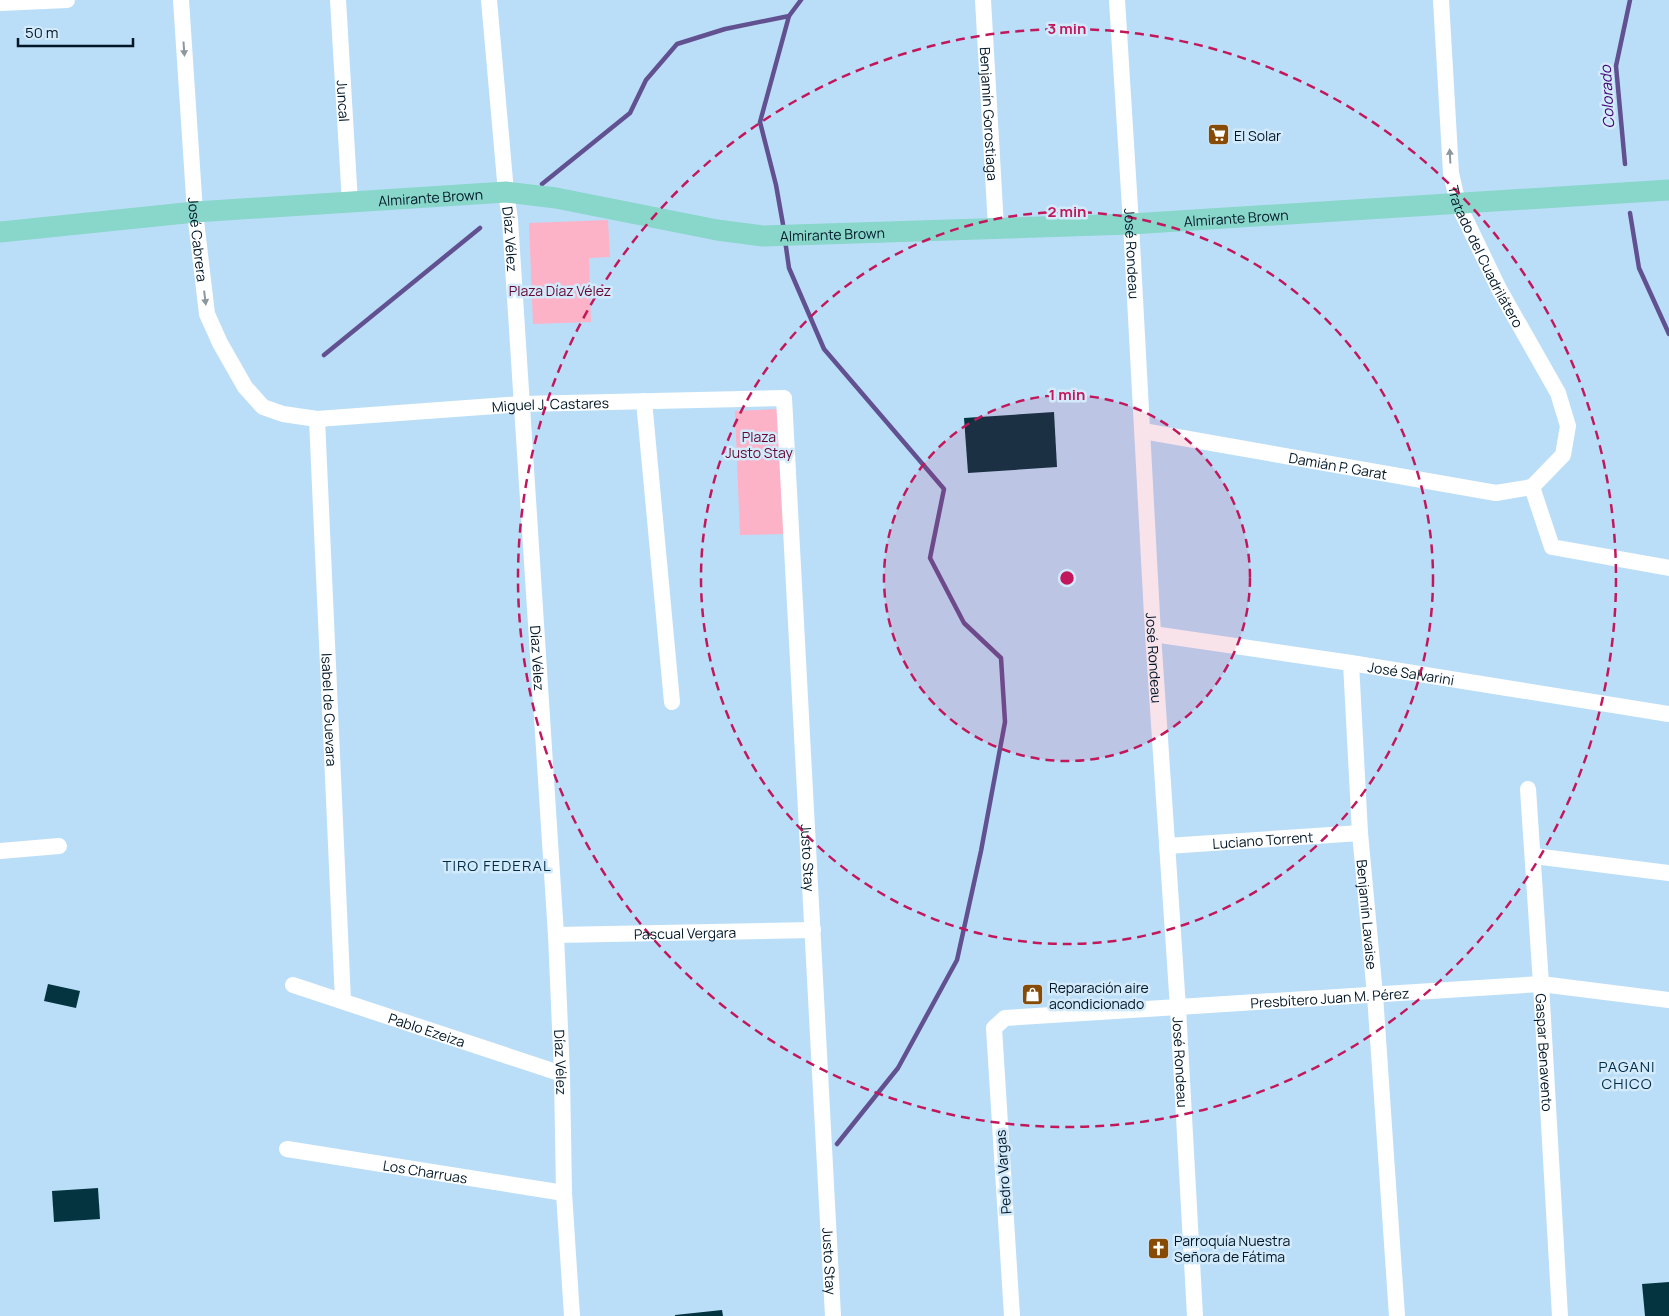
<svg xmlns="http://www.w3.org/2000/svg" width="1669" height="1316" font-family="Manrope,sans-serif">
	<style>
		.green { fill: #fcb2c7 }
		.lines { fill: none; stroke-linecap: round; stroke-linejoin: round }
		.stream { stroke: #625191; stroke-width: 4.5 }
		.building { fill: #043440 }
		.minor { stroke: #fff; stroke-width: 16 }
		.major { stroke: #89d6ca; stroke-width: 21 }
		.oneway { fill: #8d979e }
		.ring { fill: none; stroke: #c2185b; stroke-width: 2.5; stroke-dasharray: 9 6 }
		.labels { text-anchor: middle; dominant-baseline: central; stroke-width: 5; stroke-linejoin: round; paint-order: stroke }
		.street-label { font-size: 14px; fill: #011727; stroke: #d3eafb }
		.poi-label { font-size: 14px; fill: #011727; stroke: #d3eafb; text-anchor: start }
		.park-label { font-size: 14px; fill: #650632; stroke: #d3eafb }
		.water-label { font-size: 15px; font-style: italic; fill: #3f0271; stroke: #d3eafb }
		.neighbourhood-label { font-size: 15px; letter-spacing: 1px; fill: #002c47; stroke: #d3eafb }
		.centre { fill: #c2185b; stroke: #d3eafb; stroke-width: 2.5 }
		.ring-label { font-size: 15px; text-anchor: middle; font-weight: bold; fill: #c2185b; stroke: #d3eafb; stroke-width: 5; stroke-linejoin: round; paint-order: stroke }
	</style>
	<rect width="100%" height="100%" fill="#bbdef8"/>
	<g class="green">
		<polygon points="608,220 610,257 589,258 591,322 533,324 529,223"/>
		<polygon points="781,409 785,534 740,535 735,411"/>
	</g>
	<g class="lines">
		<g class="stream">
			<polyline points="1625,164 1616,66 1630,0"/>
			<polyline points="542,184 630,113 646,80 677,44 725,29 789,16"/>
			<polyline points="1630,213 1639,268 1669,334"/>
			<polyline points="784,230 776,185 760,122 789,16 801,0"/>
			<polyline points="785,240 789,268 824,349 944,489 930,558 964,623 1001,658 1005,722 981,851 957,960 898,1068 837,1144"/>
			<polyline points="324,355 480,228"/>
		</g>
	</g>
	<g class="building">
		<polygon points="1054,412 1057,467 968,473 964,418"/>
		<polygon points="48,984 80,991 76,1008 44,1001"/>
		<polygon points="98,1188 100,1219 54,1222 52,1191"/>
		<polygon points="1669,1282 1669,1316 1645,1316 1642,1284"/>
		<polygon points="722,1310 723,1316 675,1316 675,1315"/>
	</g>
	<g class="lines">
		<g class="minor">
			<path id="s1" d="M 181,0 L 195,212 L 207,314 L 220,343 L 245,387 L 263,407 L 283,414 L 317,419 L 522,404 L 784,398 L 833,1316"/>
			<path id="s2" d="M 338,0 L 350,203"/>
			<path id="s3" d="M 489,0 L 506,192 L 510,220 L 556,935 L 562,1074 L 564,1193 L 572,1316"/>
			<path id="s4" d="M 983,0 L 996,227"/>
			<path id="s5" d="M 1117,0 L 1131,224 L 1153,634 L 1178,1008 L 1195,1316"/>
			<path id="s6" d="M 1441,0 L 1451,173 L 1458,204 L 1499,289 L 1558,393 L 1568,426 L 1563,455 L 1532,487"/>
			<polyline points="0,3 67,0"/>
			<polyline points="644,401 672,702"/>
			<path id="s7" d="M 317,419 L 343,1001"/>
			<path id="s8" d="M 1143,431 L 1496,493 L 1532,487"/>
			<polyline points="1532,487 1552,547 1669,568"/>
			<path id="s9" d="M 1153,634 L 1351,663 L 1669,714"/>
			<path id="s10" d="M 1351,663 L 1360,833 L 1375,995 L 1397,1316"/>
			<path id="s11" d="M 1528,789 L 1541,984 L 1560,1316"/>
			<path id="s12" d="M 1167,846 L 1360,833"/>
			<polyline points="0,851 59,846"/>
			<polyline points="1534,856 1669,873"/>
			<path id="s13" d="M 556,935 L 813,930"/>
			<path id="s14" d="M 293,985 L 562,1074"/>
			<path id="s15" d="M 287,1149 L 564,1193"/>
			<path id="s16" d="M 1012,1316 L 994,1028 L 1005,1018 L 1541,984 L 1669,1000"/>
		</g>
		<path class="major" id="s17" d="M 0,232 L 195,212 L 506,192 L 556,198 L 717,230 L 763,236 L 1131,224 L 1669,190"/>
	</g>
	<defs><path id="oneway-solid" d="M-6-.8H1V-3.2L6.5 0L1 3.2V.8H-6Z" transform="scale(1.25)"/></defs>
	<g class="oneway">
		<use href="#oneway-solid" transform="translate(184 49) rotate(86)"/>
		<use href="#oneway-solid" transform="translate(1450 156) rotate(-93)"/>
		<use href="#oneway-solid" transform="translate(205 298) rotate(83)"/>
	</g>
	<circle cx="1067" cy="578" r="183" fill="#c2185b" fill-opacity=".12"/>
	<g class="ring">
		<circle cx="1067" cy="578" r="183"/>
		<circle cx="1067" cy="578" r="366"/>
		<circle cx="1067" cy="578" r="549"/>
	</g>
	<defs>
		<symbol id="supermarket-square" viewBox="-11 -11 22 22"><rect x="-9" y="-9" width="18" height="18" rx="4" fill="#874b06" stroke="#d3eafb"/><path d="M-6-5.5h2.5l.6 2H6L4.5 2H-2.5L-4.4-4H-6ZM-1.5 3.2a1.3 1.3 0 1 0 .1 0ZM3 3.2a1.3 1.3 0 1 0 .1 0Z" fill="#fff"/></symbol>
		<symbol id="shop-square" viewBox="-11 -11 22 22"><rect x="-9" y="-9" width="18" height="18" rx="4" fill="#874b06" stroke="#d3eafb"/><path d="M-5-2.5h2.3a2.7 3.5 0 0 1 5.4 0H5L5.5 6h-11ZM-1.5-2.5h3a1.5 2.3 0 0 0-3 0Z" fill="#fff"/></symbol>
		<symbol id="church-square" viewBox="-11 -11 22 22"><rect x="-9" y="-9" width="18" height="18" rx="4" fill="#874b06" stroke="#d3eafb"/><path d="M-1.2-6h2.4v3.5h3.3v2.4h-3.3V6h-2.4V-.1h-3.3v-2.4h3.3Z" fill="#fff"/></symbol>
	</defs>
	<g fill-rule="evenodd">
		<use href="#supermarket-square" x="1206" y="122" width="25" height="25"/>
		<use href="#shop-square" x="1020" y="982" width="25" height="25"/>
		<use href="#church-square" x="1146" y="1236" width="25" height="25"/>
	</g>
	<g class="labels">
		<g class="street-label">
			<text stroke="none"><textPath href="#s2" startOffset="101">Juncal</textPath></text>
			<text stroke="none"><textPath href="#s4" startOffset="114">Benjamín Gorostiaga</textPath></text>
			<text stroke="none"><textPath href="#s17" startOffset="432">Almirante Brown</textPath></text>
			<text stroke="none"><textPath href="#s17" startOffset="1242">Almirante Brown</textPath></text>
			<text stroke="none"><textPath href="#s17" startOffset="838">Almirante Brown</textPath></text>
			<text stroke="none"><textPath href="#s3" startOffset="240">Díaz Vélez</textPath></text>
			<text stroke="none"><textPath href="#s1" startOffset="240">José Cabrera</textPath></text>
			<text stroke="none"><textPath href="#s5" startOffset="254">José Rondeau</textPath></text>
			<text stroke="none"><textPath href="#s6" startOffset="264">Tratado del Cuadrilátero</textPath></text>
			<text stroke="none"><textPath href="#s1" startOffset="714">Miguel J. Castares</textPath></text>
			<text stroke="none"><textPath href="#s8" startOffset="198">Damián P. Garat</textPath></text>
			<text stroke="none"><textPath href="#s3" startOffset="660">Díaz Vélez</textPath></text>
			<text stroke="none"><textPath href="#s5" startOffset="659">José Rondeau</textPath></text>
			<text stroke="none"><textPath href="#s9" startOffset="261">José Salvarini</textPath></text>
			<text stroke="none"><textPath href="#s7" startOffset="291">Isabel de Guevara</textPath></text>
			<text stroke="none"><textPath href="#s12" startOffset="96">Luciano Torrent</textPath></text>
			<text stroke="none"><textPath href="#s1" startOffset="1408">Justo Stay</textPath></text>
			<text stroke="none"><textPath href="#s10" startOffset="252">Benjamín Lavaise</textPath></text>
			<text stroke="none"><textPath href="#s13" startOffset="129">Pascual Vergara</textPath></text>
			<text stroke="none"><textPath href="#s16" startOffset="629">Presbítero Juan M. Pérez</textPath></text>
			<text stroke="none"><textPath href="#s14" startOffset="141">Pablo Ezeiza</textPath></text>
			<text stroke="none"><textPath href="#s11" startOffset="264">Gaspar Benavento</textPath></text>
			<text stroke="none"><textPath href="#s3" startOffset="1065">Díaz Vélez</textPath></text>
			<text stroke="none"><textPath href="#s5" startOffset="1064">José Rondeau</textPath></text>
			<text stroke="none"><textPath href="#s15" startOffset="140">Los Charruas</textPath></text>
			<text transform="translate(1003 1172) rotate(-94)">Pedro Vargas</text>
			<text stroke="none"><textPath href="#s1" startOffset="1812">Justo Stay</textPath></text>
		</g>
		<g class="poi-label">
			<text x="1234" y="135">El Solar</text>
			<text x="1049" y="987">Reparación aire<tspan x="1049" dy="16">acondicionado</tspan></text>
			<text x="1174" y="1240">Parroquía Nuestra<tspan x="1174" dy="16">Señora de Fátima</tspan></text>
		</g>
		<g class="park-label">
			<text x="560" y="290">Plaza Díaz Vélez</text>
			<text x="759" y="436">Plaza<tspan x="759" dy="16">Justo Stay</tspan></text>
		</g>
		<g class="water-label">
			<text transform="translate(1607 97) rotate(-93)">Colorado</text>
		</g>
		<g class="neighbourhood-label">
			<text x="497" y="865">TIRO FEDERAL</text>
			<text x="1627" y="1066">PAGANI<tspan x="1627" dy="17">CHICO</tspan></text>
		</g>
	</g>
	<circle cx="1067" cy="578" r="8" class="centre"/>
	<g class="ring-label">
		<text x="1067" y="34">3 min</text>
		<text x="1067" y="217">2 min</text>
		<text x="1067" y="400">1 min</text>
	</g>
	<path d="M18 38v8h115v-8" fill="none" stroke="#011727" stroke-width="2.5"/>
	<text x="25" y="38" font-size="15" fill="#011727" stroke="#d3eafb" stroke-width="4" paint-order="stroke">50 m</text>
</svg>
